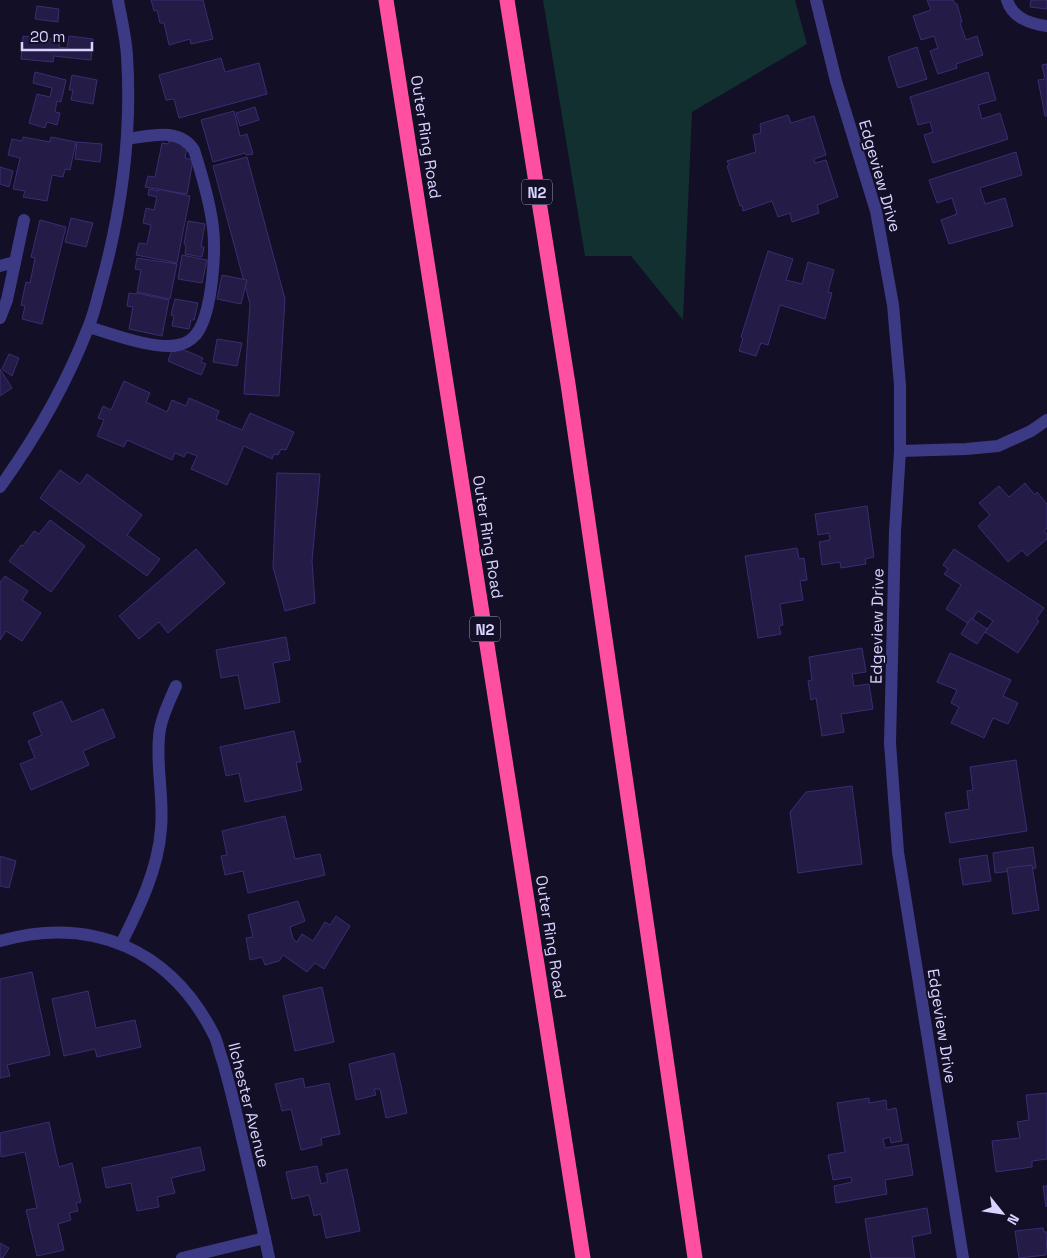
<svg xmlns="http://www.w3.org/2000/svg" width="1047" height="1258" font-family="'Space Grotesk',sans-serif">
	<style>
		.green { fill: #12302f }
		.building { fill: #241b47; stroke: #3b2d73 }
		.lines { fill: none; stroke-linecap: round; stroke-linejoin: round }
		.street { stroke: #3d3a85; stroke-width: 12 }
		.highway { stroke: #ff4fa3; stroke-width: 15 }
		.labels { text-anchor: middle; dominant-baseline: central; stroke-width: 4; stroke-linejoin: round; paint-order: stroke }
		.shield { fill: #130f26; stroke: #9e99be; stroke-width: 1 }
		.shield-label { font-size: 15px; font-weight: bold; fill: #d9d4ff }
		.street-label { font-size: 16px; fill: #d9d4ff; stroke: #130f26 }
	</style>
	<rect width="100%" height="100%" fill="#130f26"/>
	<polygon class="green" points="543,0 795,0 807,44 692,112 683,320 631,256 585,256"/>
	<g class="building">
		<polygon points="151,0 203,0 213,39 191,44 190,39 169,45 164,23 160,23 157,10 154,11"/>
		<polygon points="927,0 953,0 955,4 957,4 962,22 960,23 966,40 977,36 983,55 956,64 957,68 938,74 930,51 938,48 934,36 921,40 913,16 931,10"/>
		<polygon points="1031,0 1047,0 1047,9 1030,7"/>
		<polygon points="37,6 59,9 58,22 35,19"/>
		<polygon points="54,33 61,33 59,47 67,48 69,36 93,39 91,60 54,56 53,62 21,59 23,36 53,39"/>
		<polygon points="917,47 927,79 898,88 888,57"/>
		<polygon points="221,58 225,72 259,63 267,94 179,118 174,99 166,100 159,75"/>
		<polygon points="1047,64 1047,116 1045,116 1038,80 1045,79 1042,65"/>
		<polygon points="35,72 66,80 61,102 57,101 55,112 60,113 57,125 47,122 45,128 29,123 37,94 50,97 52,88 33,83"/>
		<polygon points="988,72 996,100 978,105 982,119 1000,113 1008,139 933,163 924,135 933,132 930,122 918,125 910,97"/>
		<polygon points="72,75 97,80 93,104 71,100 73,90 69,90"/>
		<polygon points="255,107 259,120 240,126 236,113"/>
		<polygon points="234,111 240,136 247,134 253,154 246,155 245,153 213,162 201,120"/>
		<polygon points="788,115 791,123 814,116 826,155 814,159 815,163 826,160 838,197 817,205 819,213 792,222 790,213 778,217 772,201 743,211 742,205 740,206 727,166 729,165 727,161 756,152 753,135 761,133 760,124"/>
		<polygon points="23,137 50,142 51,137 76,142 70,170 65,169 63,177 52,175 47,201 23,197 25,191 13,189 20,158 8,155 12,139 22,141"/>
		<polygon points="169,141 183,143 182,147 187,148 185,158 193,160 187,194 145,187 148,176 155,177 162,143 168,144"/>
		<polygon points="77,142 102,144 100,162 75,159"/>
		<polygon points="1016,152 1022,175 980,188 985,204 1005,198 1013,226 949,244 941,220 957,214 952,198 937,203 929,180"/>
		<polygon points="247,157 285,299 279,396 244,394 250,304 213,166"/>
		<polygon points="0,167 13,171 9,187 0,184"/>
		<polygon points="149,189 158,191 158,189 190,196 177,263 136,255 139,243 147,244 151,225 143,223 146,208 154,210 157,197 148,195"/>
		<polygon points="71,218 93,223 86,247 65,242"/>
		<polygon points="40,220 66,227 42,324 22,319 25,306 21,305 26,282 30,283 35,258 31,257"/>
		<polygon points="188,221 205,224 201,247 204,247 202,257 185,254 186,245 184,244"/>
		<polygon points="768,251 793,259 786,280 802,284 808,262 834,270 828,292 832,293 825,319 780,305 768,345 761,343 756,356 739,351 743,338 741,337"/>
		<polygon points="182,255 207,260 202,283 178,279"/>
		<polygon points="137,258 177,264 170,299 137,292 141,270 135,269"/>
		<polygon points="222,275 247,280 241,304 217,299"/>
		<polygon points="129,293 136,294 136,293 169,300 162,336 129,329 133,307 127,306"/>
		<polygon points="175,299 198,303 194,320 191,320 189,329 172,326 174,316 171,315"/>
		<polygon points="217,339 242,343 237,366 213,362"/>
		<polygon points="177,347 203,358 201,362 206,364 201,375 168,361 172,350 175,352"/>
		<polygon points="9,354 19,358 12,376 2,369"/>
		<polygon points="0,369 12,388 0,396"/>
		<polygon points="124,381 150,393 146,402 167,412 172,400 186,406 189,398 219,411 216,419 242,430 250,413 294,432 286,450 281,449 278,455 274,454 272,459 244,446 227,485 191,469 197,456 187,452 184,457 175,453 172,460 127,440 124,447 97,436 104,420 98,418 103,406 111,410"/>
		<polygon points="60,470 80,484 87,474 142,515 127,535 160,559 147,576 40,498"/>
		<polygon points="277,473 320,474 312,561 315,603 285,611 273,567"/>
		<polygon points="1025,483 1035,495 1037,492 1047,504 1047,528 1044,531 1047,534 1047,539 1027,556 1022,550 1008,562 978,526 990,515 979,503 999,486 1009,497"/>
		<polygon points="867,506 874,557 865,559 866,564 841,568 840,562 822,565 819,542 830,540 829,533 818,535 815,514"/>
		<polygon points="50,520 85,546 51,592 9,561 21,545 23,546 34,531 39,534"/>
		<polygon points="797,548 799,559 804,558 807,580 800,581 803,600 780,604 783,625 779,626 781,634 758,638 745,556"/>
		<polygon points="196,549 225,583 168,633 159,622 139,639 119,616"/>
		<polygon points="954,549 1044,608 1036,619 1039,621 1018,653 985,632 993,621 978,611 969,624 946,609 961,585 944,574 948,569 943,565"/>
		<polygon points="5,576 28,591 22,600 41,613 22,641 6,631 0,640 0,582"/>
		<polygon points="971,618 987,629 977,644 961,634"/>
		<polygon points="286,637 290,660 273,663 280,702 245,709 238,675 221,678 216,650"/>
		<polygon points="862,648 866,672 852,674 854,686 869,684 873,709 841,714 844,732 822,736 816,698 811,700 808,681 812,680 809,657"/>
		<polygon points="950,653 1011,680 1003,696 1018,703 1008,724 993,718 984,738 951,723 959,707 951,703 957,690 937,682"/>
		<polygon points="62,701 72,722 103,709 115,737 83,751 89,765 31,790 20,764 35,758 28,741 42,735 33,713"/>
		<polygon points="294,731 301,762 296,762 302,790 245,802 239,773 226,776 220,747"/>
		<polygon points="1016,760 1027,831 950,843 945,813 969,809 967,791 973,790 970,767"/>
		<polygon points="852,786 862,864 798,873 790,812 806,792"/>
		<polygon points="285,816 295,859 320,854 325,875 248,893 243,871 225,875 221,856 227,855 222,831"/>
		<polygon points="1033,847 1036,868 995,873 993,853"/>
		<polygon points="987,855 991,881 963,885 959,859"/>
		<polygon points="0,856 16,861 9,888 0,886"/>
		<polygon points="1032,865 1039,910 1013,914 1007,868"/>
		<polygon points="298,901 305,921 290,927 293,939 297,942 302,934 313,941 325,922 330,925 336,916 350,926 324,969 315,963 307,972 283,955 279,961 265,965 262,957 250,960 246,938 253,937 248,915"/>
		<polygon points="32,972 50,1055 7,1065 10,1076 0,1078 0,979"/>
		<polygon points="322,987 334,1042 295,1051 283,996"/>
		<polygon points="88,991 96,1028 135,1020 141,1047 97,1057 95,1049 64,1056 52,999"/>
		<polygon points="394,1053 407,1113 386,1118 380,1089 374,1089 376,1095 356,1100 349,1064"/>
		<polygon points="303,1078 305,1088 329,1083 340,1134 321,1138 322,1145 301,1150 291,1109 282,1111 275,1084"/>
		<polygon points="1047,1093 1047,1159 1032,1161 1032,1167 996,1172 992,1141 1020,1138 1017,1122 1029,1120 1026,1095"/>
		<polygon points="869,1098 869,1103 886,1100 887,1110 896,1108 902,1141 891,1143 890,1137 883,1139 885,1148 908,1144 913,1175 885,1180 887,1194 836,1203 834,1186 852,1182 851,1177 833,1180 828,1155 845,1152 837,1103"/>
		<polygon points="49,1122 59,1167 72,1163 81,1202 76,1203 78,1211 69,1213 71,1220 58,1224 64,1250 37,1256 26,1210 37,1208 25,1152 1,1157 0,1133"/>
		<polygon points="200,1147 205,1170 171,1178 175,1193 157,1197 159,1207 137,1211 131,1183 106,1188 102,1168"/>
		<polygon points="317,1166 321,1184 328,1182 326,1174 347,1169 360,1231 326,1238 321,1214 314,1216 309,1195 292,1199 286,1172"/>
		<polygon points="1043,1186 1047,1186 1047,1206 1046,1207"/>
		<polygon points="927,1208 931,1233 912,1237 915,1258 871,1258 865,1219"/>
		<polygon points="1043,1228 1044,1232 1047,1232 1046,1255 1019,1258 1015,1231"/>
		<polygon points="0,1243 9,1248 3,1258 0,1258"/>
	</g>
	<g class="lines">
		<g class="street">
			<polyline points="816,0 836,81 876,211 893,305 900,385 900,451 895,531 890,743 898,852 963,1258"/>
			<path d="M 1007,0 C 1012,17 1030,24 1047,26"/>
			<polyline points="0,266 15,262"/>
			<polyline points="0,318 7,300 24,220"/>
			<path d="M 89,327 C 111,334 160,352 182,344 C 189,342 196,336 199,330 C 212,308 216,253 213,228 C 210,201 202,175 194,150 C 179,127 150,136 127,139"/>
			<polyline points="900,451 966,449 998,446 1031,431 1047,420"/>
			<path d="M 0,487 C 36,437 66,385 88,328 C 94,314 97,299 101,285 C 122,210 132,134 127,56 C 126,37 121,18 118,0"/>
			<path d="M 0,941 C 93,915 172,950 215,1037 C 218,1045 220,1054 223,1062 C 229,1083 234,1103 239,1125 C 249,1169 260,1213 269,1258"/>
			<path d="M 121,944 C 139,908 158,870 161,829 C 164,798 156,768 159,737 C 160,720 169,702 176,686"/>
			<polyline points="182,1258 265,1238"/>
		</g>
		<g class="highway">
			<polyline points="386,0 583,1258"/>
			<polyline points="507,0 568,384 695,1258"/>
		</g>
	</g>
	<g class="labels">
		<g class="shield">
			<rect x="522" y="179.5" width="30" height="25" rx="4"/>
			<rect x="470" y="616.5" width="30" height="25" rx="4"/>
		</g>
		<g class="shield-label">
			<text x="537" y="192">N2</text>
			<text x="485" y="629">N2</text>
		</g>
		<g class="street-label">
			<text transform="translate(426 137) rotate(81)">Outer Ring Road</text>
			<text transform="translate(880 176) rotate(74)">Edgeview Drive</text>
			<text transform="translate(488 537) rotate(81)">Outer Ring Road</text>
			<text transform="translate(877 626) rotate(-89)">Edgeview Drive</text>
			<text transform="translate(551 937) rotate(81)">Outer Ring Road</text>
			<text transform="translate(942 1026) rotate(81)">Edgeview Drive</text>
			<text transform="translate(249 1105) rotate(76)">Ilchester Avenue</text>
		</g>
	</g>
	<g transform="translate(1002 1213) rotate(120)" stroke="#130f26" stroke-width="4" paint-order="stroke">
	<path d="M0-4L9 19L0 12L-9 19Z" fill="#d9d4ff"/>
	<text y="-8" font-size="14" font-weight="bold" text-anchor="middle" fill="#d9d4ff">N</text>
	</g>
	<path d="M22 42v8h70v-8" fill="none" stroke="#d9d4ff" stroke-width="2.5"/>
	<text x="30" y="42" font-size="15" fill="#d9d4ff" stroke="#130f26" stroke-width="4" paint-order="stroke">20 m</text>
</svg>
